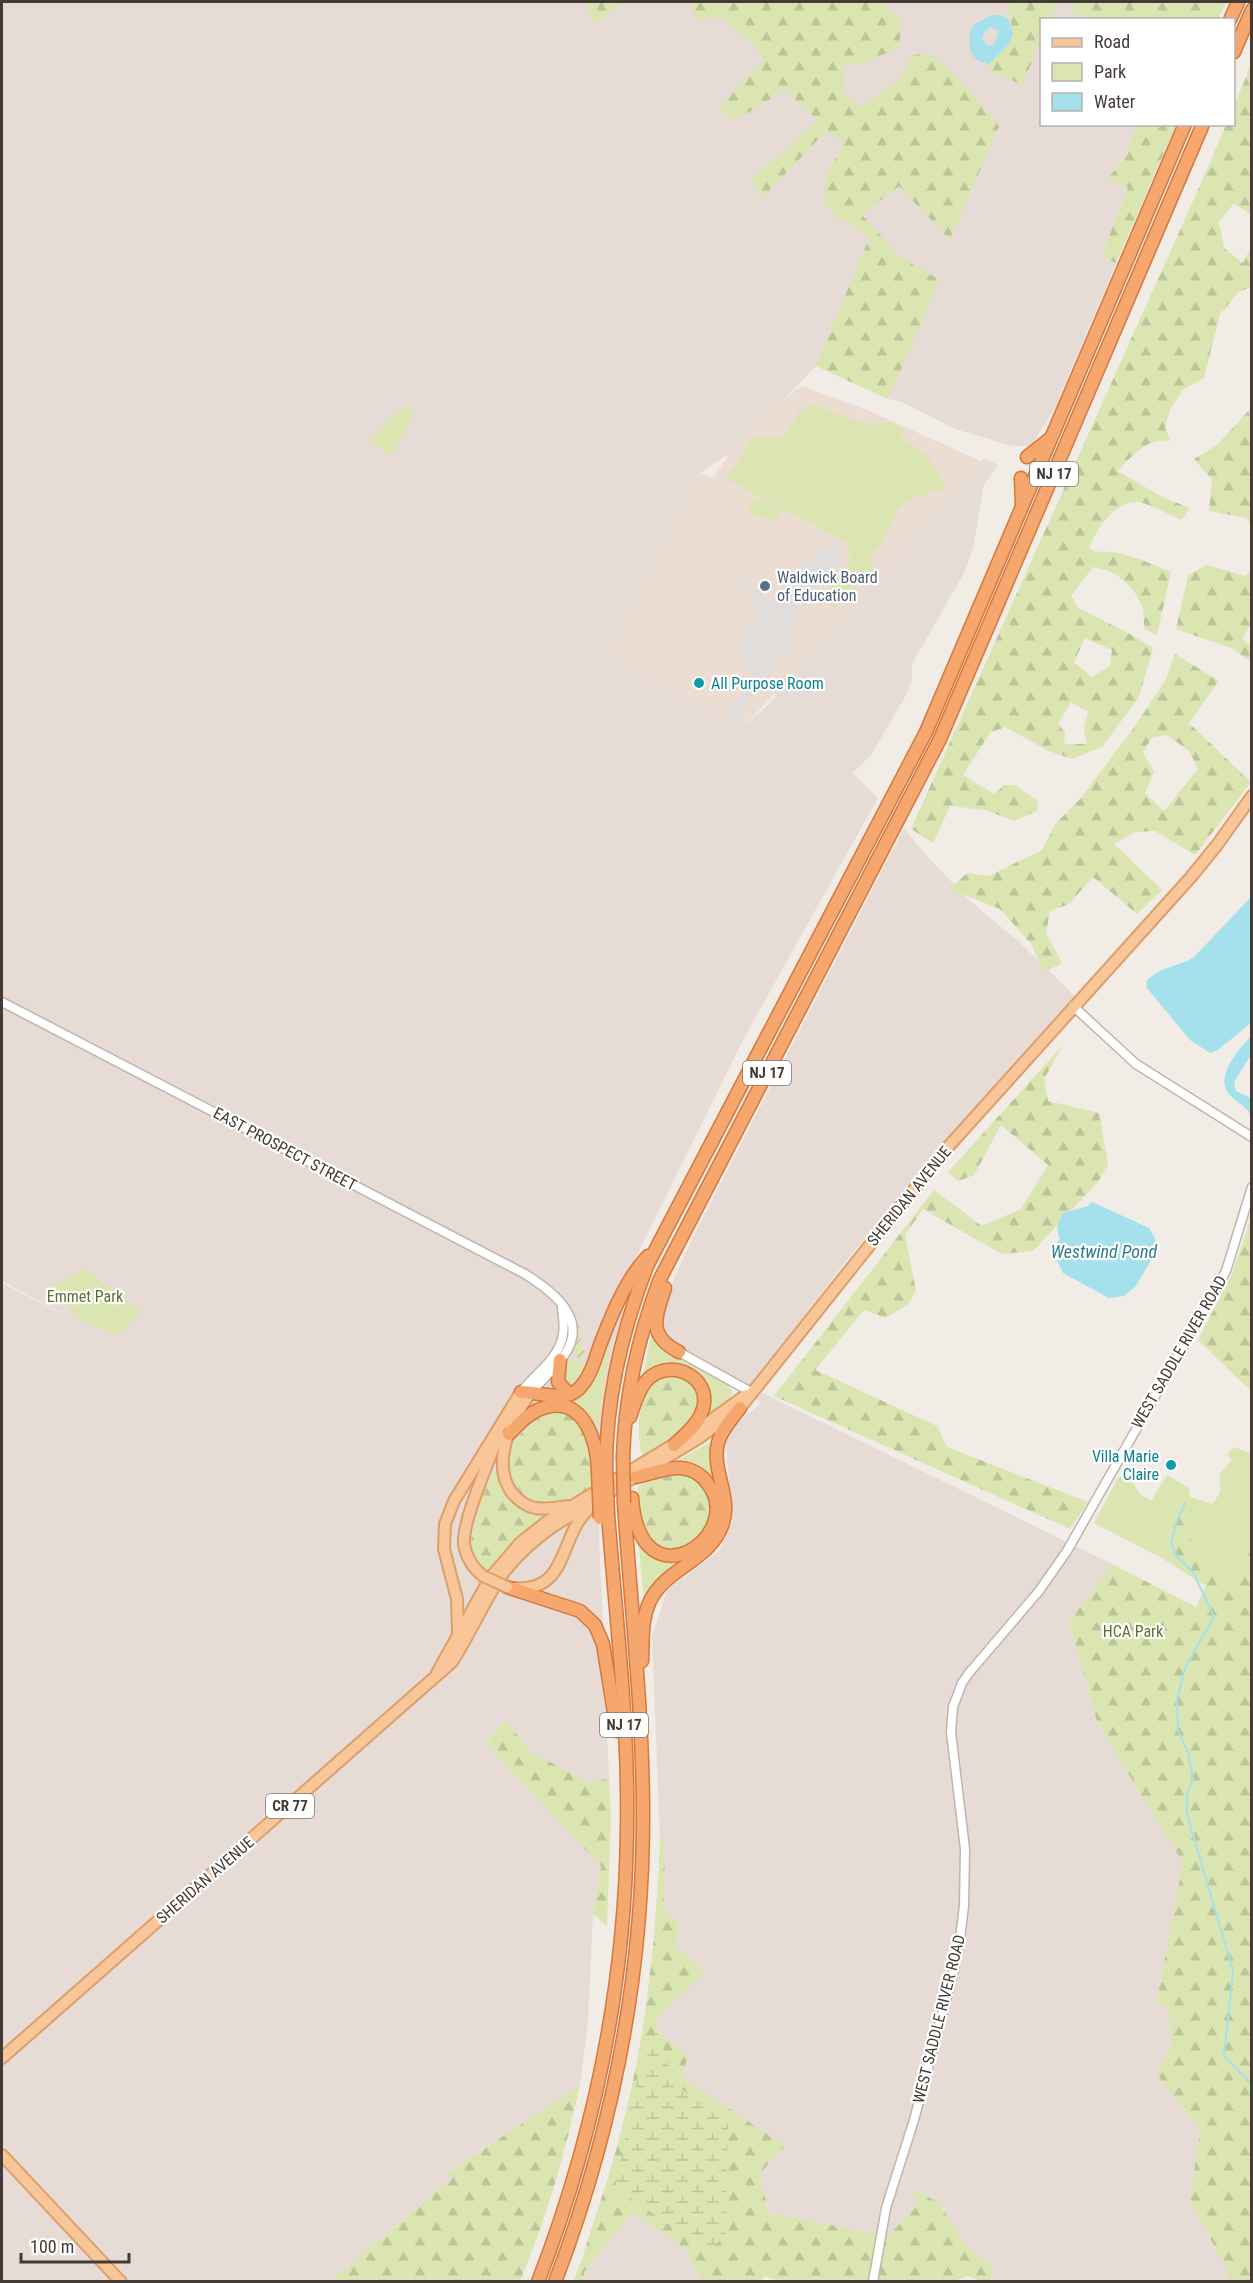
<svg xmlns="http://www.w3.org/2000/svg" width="1253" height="2283" font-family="'Roboto Condensed',sans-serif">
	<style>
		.residential { fill: #e6dcd5 }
		.education { fill: #ebddd1 }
		.green { fill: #dae5b1 }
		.forest { fill: url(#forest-firs); fill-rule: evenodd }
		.wetland { fill: url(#wetland-marsh) }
		.garden { fill: url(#garden-furrows) }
		.parking { fill: #e0dddb }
		.water { fill: #a5e1ec; fill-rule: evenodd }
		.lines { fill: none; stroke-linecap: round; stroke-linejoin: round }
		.stream { stroke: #a5e1ec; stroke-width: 2 }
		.minor-casing { stroke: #c0b4ac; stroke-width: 11 }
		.major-casing { stroke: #dd9e69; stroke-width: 14 }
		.highway-casing { stroke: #d5783d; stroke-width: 15 }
		.minor { stroke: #fff; stroke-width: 8 }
		.major { stroke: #f9c699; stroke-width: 10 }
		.highway { stroke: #f6a76d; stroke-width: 12 }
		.major-bridge-casing { stroke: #dd9e69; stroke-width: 14; stroke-linecap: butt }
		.highway-bridge-casing { stroke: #d5783d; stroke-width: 15; stroke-linecap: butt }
		.major-bridge { stroke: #f9c699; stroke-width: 10 }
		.highway-bridge { stroke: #f6a76d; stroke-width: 12 }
		.service-dot { fill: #5c6f8a; stroke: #fff; stroke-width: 2 }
		.culture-dot { fill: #0f9aa8; stroke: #fff; stroke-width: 2 }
		.labels { text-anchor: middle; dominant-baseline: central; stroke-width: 4.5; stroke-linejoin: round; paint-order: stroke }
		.shield { fill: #fff; stroke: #7d7672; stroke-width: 1.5 }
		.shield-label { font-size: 15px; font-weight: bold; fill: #453b36 }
		.service-label { font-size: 16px; fill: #4e5e75; stroke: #fff; text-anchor: start }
		.culture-label { font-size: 16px; fill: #0d838f; stroke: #fff; text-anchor: start }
		.street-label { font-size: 16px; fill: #453b36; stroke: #fff }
		.park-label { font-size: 16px; fill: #59732c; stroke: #fff }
		.water-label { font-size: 18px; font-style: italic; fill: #2e7b8c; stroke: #fff }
	</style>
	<defs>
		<pattern id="forest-firs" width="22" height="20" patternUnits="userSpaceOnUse" patternTransform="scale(1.5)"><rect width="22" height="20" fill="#dae5b1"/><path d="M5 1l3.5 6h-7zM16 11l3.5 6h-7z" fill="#bcc599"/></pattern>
		<pattern id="wetland-marsh" width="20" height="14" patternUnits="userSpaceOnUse" patternTransform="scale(1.5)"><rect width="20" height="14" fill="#dae5b1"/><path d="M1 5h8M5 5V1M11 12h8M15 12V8" fill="none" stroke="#bcc599"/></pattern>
		<pattern id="garden-furrows" width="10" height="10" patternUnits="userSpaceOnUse" patternTransform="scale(1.5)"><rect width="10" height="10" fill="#dae5b1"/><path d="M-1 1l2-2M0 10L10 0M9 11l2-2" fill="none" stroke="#bcc599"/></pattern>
	</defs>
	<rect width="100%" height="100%" fill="#f2ece6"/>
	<g class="residential">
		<polygon points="2,2 1076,2 1073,11 1090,19 1042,20 1042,124 1136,125 1127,155 1108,179 1128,188 1101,257 1116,263 1055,408 1031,446 1012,446 955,429 902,402 888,399 816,366 736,449 700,473 744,727 776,697 771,691 984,458 998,465 984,485 973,549 964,573 912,664 912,680 906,695 871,755 853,773 878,798 744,1038 635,1259 619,1329 599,1439 599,1533 609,1778 590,1783 529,1751 506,1720 485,1742 601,1866 593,1914 588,2021 580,2085 447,2173 454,2177 330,2281 2,2281 2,1283 76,1321 2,1281"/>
		<polygon points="904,828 925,854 969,900 1017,940 1077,998 951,1136 846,1261 750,1387 1112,1564 1069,1622 1097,1722 1184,1863 1156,2003 1167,2007 1172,2045 1156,2074 1200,2129 1190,2200 1226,2268 1227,2281 993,2281 993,2266 966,2246 939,2203 913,2189 918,2205 888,2236 768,2213 760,2173 784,2146 681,2077 688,2056 657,2031 657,2018 676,1946 679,1924 663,1908 665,1841 660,1841 652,1636 667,1590 720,1550 732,1522 726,1442 732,1428 761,1403 666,1338 660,1324 670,1288 690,1243"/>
		<polygon points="632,2213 685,2248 701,2281 585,2281 584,2272"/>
	</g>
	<polygon class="education" points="802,386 872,412 983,462 744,727 609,657 700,473 713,479 748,424"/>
	<g class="green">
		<path d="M 812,405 C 845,413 854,428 891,422 L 903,430 L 902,439 L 929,458 L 947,489 L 930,491 L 925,496 L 919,495 L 899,507 L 882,544 L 872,553 L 873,571 L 867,581 L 847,567 L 850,556 L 847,543 L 725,478 L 736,465 L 751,438 L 781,438 L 791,426 L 798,412 Z"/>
		<polygon points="404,406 412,409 413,417 391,456 369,441"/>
		<polygon points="758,498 782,510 775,520 749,514 749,504"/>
		<polygon points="845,569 858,580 834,608 821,597"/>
		<polygon points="85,1268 141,1312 119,1335 82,1321 69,1309 53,1287"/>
		<polygon points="652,1330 659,1345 667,1351 728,1385 732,1391 730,1401 705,1419 708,1411 708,1398 643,1376"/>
		<path d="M 608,1340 L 610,1343 L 598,1426 L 594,1427 L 573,1406 L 524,1412 L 535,1394 C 546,1395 561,1399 573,1398 C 596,1395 601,1358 608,1340 Z"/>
		<polygon points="571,1358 578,1362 583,1362 590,1367 574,1387 567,1387 563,1378"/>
		<polygon points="716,1438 718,1492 714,1483 674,1463"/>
		<path d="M 1234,1447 L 1251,1454 L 1251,1549 L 1233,1579 C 1201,1564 1181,1540 1193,1504 L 1169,1540 L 1171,1549 L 1165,1560 L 1094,1523 L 1118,1478 L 1127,1474 L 1140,1494 L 1151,1501 L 1167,1475 L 1189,1488 L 1190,1497 L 1213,1504 L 1220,1492 L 1220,1473 L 1232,1460 L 1227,1454 Z"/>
		<path d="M 638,1539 C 653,1556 661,1564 686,1559 L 644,1600 Z"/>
	</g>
	<g class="forest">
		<polygon points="586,2 626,2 592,25"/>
		<polygon points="691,2 882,2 902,22 899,47 865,63 843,63 844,93 861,107 896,82 913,55 928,53 954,74 999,126 950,240 899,186 862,215 902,258 940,280 888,399 816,366 869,238 849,222 837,218 824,202 826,178 843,143 827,130 763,197 750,180 818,121 785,90 734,121 719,108 764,60 754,45 720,17 694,20"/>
		<path d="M 1008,2 L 1058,2 L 1051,19 L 1042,20 L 1041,40 L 1022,85 L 990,70 L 989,64 C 1018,35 1013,41 1008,2 Z"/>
		<polygon points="1076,2 1226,2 1218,20 1090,19 1072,11"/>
		<path d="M 1251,64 L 1251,215 L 1234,203 L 1219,222 L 1224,248 L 1243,263 L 1251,247 L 1251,287 L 1239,292 L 1220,314 L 1204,378 L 1183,390 L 1170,410 L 1165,427 L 1170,441 C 1148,437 1131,456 1118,471 L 1162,497 L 1190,508 L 1182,520 C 1171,516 1149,503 1138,502 C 1114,501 1097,529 1089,548 L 1096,552 C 1121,549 1148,563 1171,572 L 1157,635 L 1144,629 C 1144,622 1144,613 1142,606 C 1133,584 1115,570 1093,567 L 1071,596 L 1078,608 L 1130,634 L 1153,648 L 1139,697 L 1102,747 L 1072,759 L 1049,751 L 1005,727 L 990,733 L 963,775 L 994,794 L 1004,785 L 1015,785 L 1038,801 L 1037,811 L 1014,821 L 985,810 L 950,806 L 933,843 L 911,829 L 1198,190 L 1226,125 L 1234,124 L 1234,107 ZM 1085,638 L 1112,650 L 1110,666 L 1092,677 L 1074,662 ZM 1071,702 L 1088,712 L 1084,728 L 1087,744 L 1064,744 L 1065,732 L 1058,724 Z"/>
		<polygon points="1136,124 1176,125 1116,263 1101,257 1128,188 1107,179 1127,155"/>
		<polygon points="1251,408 1251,525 1247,518 1209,511 1212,480 1194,459 1217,445"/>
		<polygon points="1207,565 1245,576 1251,570 1251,624 1242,639 1251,646 1251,662 1233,649 1176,629 1188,575"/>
		<path d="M 1175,654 L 1219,681 L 1189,723 L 1251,782 L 1195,855 L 1155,831 L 1135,832 L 1114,844 L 1162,890 L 1137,914 L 1093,877 L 1069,904 L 1050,911 L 1046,933 L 1062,963 L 1043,973 L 1032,945 L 1000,909 L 950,889 L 967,873 L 989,876 L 1042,850 L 1056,823 L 1081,798 L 1135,726 L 1165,681 ZM 1167,735 L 1189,751 L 1198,769 L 1164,811 L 1145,793 L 1154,772 L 1143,752 L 1152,737 Z"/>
		<polygon points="1063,1045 1044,1079 1048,1101 1099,1113 1108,1164 1098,1182 1033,1251 1002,1254 923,1209 905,1235 916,1291 908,1304 886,1318 864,1310 815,1370 937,1426 947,1447 1088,1502 1070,1529 774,1396 934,1190 982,1226 1021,1209 1048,1165 1001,1125 974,1175 958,1181 948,1172"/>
		<polygon points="1251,1219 1251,1391 1198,1340 1232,1274"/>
		<path d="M 673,1374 L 688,1378 L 703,1399 L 698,1421 L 643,1458 C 635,1433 638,1402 653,1381 Z"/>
		<path d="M 552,1411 C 599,1418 592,1449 594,1487 L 565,1503 L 551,1506 L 516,1546 L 495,1576 L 481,1565 L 470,1544 C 475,1526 478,1504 487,1486 C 500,1459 523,1422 552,1411 Z"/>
		<polygon points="667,1473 684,1475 709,1484 718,1513 699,1542 669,1552 658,1548 648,1539 636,1499 638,1486"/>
		<path d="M 1190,1499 L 1193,1504 C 1181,1539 1200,1565 1233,1579 L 1251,1549 L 1251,2281 L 1227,2281 L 1226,2268 L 1190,2200 L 1200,2129 L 1156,2074 L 1172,2045 L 1167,2007 L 1156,2004 L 1183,1863 L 1097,1722 L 1069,1622 L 1112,1564 L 1196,1607 L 1206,1586 L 1165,1560 L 1171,1549 C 1167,1531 1177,1515 1185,1500 Z"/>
		<polygon points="506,1720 529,1751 590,1783 609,1778 611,1816 607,1926 593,1914 601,1866 485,1743"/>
		<path d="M 660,1841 L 665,1841 L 664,1908 L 679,1924 L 676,1946 L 705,1973 L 657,2018 L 657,2031 L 688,2056 L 682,2077 L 785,2146 L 760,2173 L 768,2213 L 888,2236 L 918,2205 L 912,2188 L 939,2203 L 966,2246 L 993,2266 L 993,2281 L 981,2281 L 967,2276 L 953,2282 L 782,2282 L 765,2276 L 761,2281 L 701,2281 L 685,2248 L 632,2213 L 584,2272 L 585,2281 L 573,2282 L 581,2262 C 594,2220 609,2178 620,2135 C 646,2039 656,1939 660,1841 Z"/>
		<path d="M 580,2085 C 565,2153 547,2218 520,2281 L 330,2281 L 453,2178 L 446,2174 Z"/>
	</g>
	<polygon class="wetland" points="657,2031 674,2083 728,2124 725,2234 710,2252 615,2188 637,2080"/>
	<polygon class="garden" points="578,1322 582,1349 586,1352 580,1359 573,1354 578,1339"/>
	<polygon class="parking" points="823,546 834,547 841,557 842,562 835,567 792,620 795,631 795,642 768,677 762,673 761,680 735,724 726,719 753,677 752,672 739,652 738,642 760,615 747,604 752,597 740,585 746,580 770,602 815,550"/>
	<g class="water">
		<path d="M 992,15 L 1000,15 L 1008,19 L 1013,33 L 1010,43 L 989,64 C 968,61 966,43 973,25 ZM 992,27 L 999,31 L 994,45 L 988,46 L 982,40 C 983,33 985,29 992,27 Z"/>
		<path d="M 1251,897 L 1251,1023 L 1218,1050 L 1210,1053 L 1190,1040 L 1147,988 L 1146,982 C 1158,967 1177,967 1193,958 Z"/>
		<path d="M 1251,1036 L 1251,1055 L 1234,1082 L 1236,1091 L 1251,1098 L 1251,1117 C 1248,1106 1236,1103 1229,1094 C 1214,1076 1240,1048 1251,1036 Z"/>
		<path d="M 1092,1202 L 1149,1228 L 1155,1238 L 1157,1250 L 1136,1286 L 1124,1296 L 1109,1298 L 1063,1273 L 1050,1246 L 1055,1245 L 1060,1239 C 1056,1229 1057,1223 1063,1213 L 1088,1206 Z"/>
	</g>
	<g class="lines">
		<polyline class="stream" points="1185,1504 1176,1523 1171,1543 1177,1557 1193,1572 1214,1617 1185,1668 1177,1700 1178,1731 1188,1752 1193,1779 1187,1794 1187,1814 1233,1971 1224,2056 1252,2085"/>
		<defs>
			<g id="minor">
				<path d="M 2,1002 L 525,1274 C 552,1291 589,1318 565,1354 C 556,1368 542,1380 531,1392"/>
				<polyline points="1073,1006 1136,1064 1252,1137"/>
				<polyline points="679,1352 751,1392"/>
				<path d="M 521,1392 C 535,1374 560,1358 563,1334 C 565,1324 562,1314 562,1305"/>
				<polyline points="873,2282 886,2208 914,2120 954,1970 960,1938 964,1906 965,1849 951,1732 953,1707 962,1683 969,1673 1039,1591 1067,1551 1226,1271 1252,1187"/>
			</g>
			<g id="major">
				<path d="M 531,1392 C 512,1418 490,1463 512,1493 C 518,1500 526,1506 535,1508 C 546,1510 558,1507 568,1506"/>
				<path d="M 483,1576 C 473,1568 466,1557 464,1544 C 462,1521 490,1459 499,1434"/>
				<path d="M 514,1588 C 568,1593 559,1538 587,1511"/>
				<polyline points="458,1633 457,1599 444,1549 445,1524 454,1501 521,1392"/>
				<polyline points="437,1673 490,1578 520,1543 549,1520 696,1431 746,1395"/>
				<path d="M 2,2058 L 452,1662 C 471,1633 484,1600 504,1572 C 518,1554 534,1540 552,1527 L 699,1438 L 740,1408 L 948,1147 L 1191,877 L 1217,845 L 1252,796"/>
				<polyline points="2,2155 121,2282"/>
			</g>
			<g id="highway">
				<polyline points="1230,20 1238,2"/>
				<polyline points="1234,52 1252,10"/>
				<polyline points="1027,457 1051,438"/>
				<polyline points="1021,478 1022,504"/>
				<path d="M 665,1288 C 656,1316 646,1335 679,1352"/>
				<polyline points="560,1360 558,1382 569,1394"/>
				<path d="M 521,1392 C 536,1392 556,1399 571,1394 C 578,1391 583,1385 587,1378 C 594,1367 597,1352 602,1340 C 613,1311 627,1278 648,1256"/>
				<path d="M 630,1417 C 634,1405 638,1390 647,1380 C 672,1355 717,1380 701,1414 C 696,1427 683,1436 674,1445"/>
				<path d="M 509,1434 C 518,1425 526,1415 538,1410 C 582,1390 597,1439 598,1472"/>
				<path d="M 623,1457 C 625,1395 638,1337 660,1279 L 940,739 L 1203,124"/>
				<path d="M 606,1467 C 606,1396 622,1331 647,1266 L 926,732 L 1185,124"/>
				<path d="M 632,1498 C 640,1608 747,1536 708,1484 C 702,1475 692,1469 681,1468 C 666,1467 650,1474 636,1477"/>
				<polyline points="507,1587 580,1611 595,1625 603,1644 617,1731"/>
				<path d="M 642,1661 C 643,1641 641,1620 650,1601 C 666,1568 709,1561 722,1526 C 733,1497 711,1471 718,1443 C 721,1430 732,1419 740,1408"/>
				<path d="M 538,2282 C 594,2137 625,1986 627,1831 C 629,1725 616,1619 608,1514"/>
				<path d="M 555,2282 C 612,2133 643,1976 643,1816 C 643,1712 631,1607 624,1503"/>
			</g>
		</defs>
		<use href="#minor" class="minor-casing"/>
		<use href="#major" class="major-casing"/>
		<use href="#highway" class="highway-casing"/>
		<use href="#minor" class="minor"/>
		<use href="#major" class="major"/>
		<use href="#highway" class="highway"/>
		<defs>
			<polyline id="major-bridge" points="483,1576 507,1587"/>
			<g id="highway-bridge">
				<polyline points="623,1457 624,1503"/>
				<polyline points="606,1467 608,1514"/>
				<polyline points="598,1472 600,1518"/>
			</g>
		</defs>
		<use href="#major-bridge" class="major-bridge-casing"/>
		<use href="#highway-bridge" class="highway-bridge-casing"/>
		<use href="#major-bridge" class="major-bridge"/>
		<use href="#highway-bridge" class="highway-bridge"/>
	</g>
	<circle class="service-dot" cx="765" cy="586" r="6"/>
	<g class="culture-dot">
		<circle cx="699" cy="683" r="6"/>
		<circle cx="1171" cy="1465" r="6"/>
	</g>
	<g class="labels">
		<g class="shield">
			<rect x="1030" y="462" width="48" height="24" rx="4.5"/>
			<rect x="743" y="1061" width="48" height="24" rx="4.5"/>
			<rect x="600" y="1713" width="48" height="24" rx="4.5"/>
			<rect x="266" y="1794" width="48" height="24" rx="4.5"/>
		</g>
		<g class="shield-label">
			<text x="1054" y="474">NJ 17</text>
			<text x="767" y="1073">NJ 17</text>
			<text x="624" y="1725">NJ 17</text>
			<text x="290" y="1806">CR 77</text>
		</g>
		<g class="service-label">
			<text x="777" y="577">Waldwick Board<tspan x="777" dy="18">of Education</tspan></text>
		</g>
		<g class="culture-label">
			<text x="711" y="683">All Purpose Room</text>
			<text x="1159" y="1456" text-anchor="end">Villa Marie<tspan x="1159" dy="18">Claire</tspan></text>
		</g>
		<g class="street-label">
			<text transform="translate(285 1149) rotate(28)">EAST PROSPECT STREET</text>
			<text transform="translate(909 1196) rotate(-51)">SHERIDAN AVENUE</text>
			<text transform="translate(1179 1352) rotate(-60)">WEST SADDLE RIVER ROAD</text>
			<text transform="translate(205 1880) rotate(-41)">SHERIDAN AVENUE</text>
			<text transform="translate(939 2019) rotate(-76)">WEST SADDLE RIVER ROAD</text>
		</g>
		<g class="park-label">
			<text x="85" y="1296">Emmet Park</text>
			<text x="1133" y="1631">HCA Park</text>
		</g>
		<g class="water-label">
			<text x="1104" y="1251">Westwind Pond</text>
		</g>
	</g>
	<rect width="1253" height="2283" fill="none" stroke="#453b36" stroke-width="6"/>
	<rect x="1040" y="18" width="195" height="108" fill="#ffffff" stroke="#b5b1af" stroke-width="1.5"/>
	<rect x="1052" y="38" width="30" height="9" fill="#f9c699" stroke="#b5b1af" stroke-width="1.5"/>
	<text x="1094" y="48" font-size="18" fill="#453b36">Road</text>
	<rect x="1052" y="63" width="30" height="18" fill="#dae5b1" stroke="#b5b1af" stroke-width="1.5"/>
	<text x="1094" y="78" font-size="18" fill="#453b36">Park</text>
	<rect x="1052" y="93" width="30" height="18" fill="#a5e1ec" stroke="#b5b1af" stroke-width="1.5"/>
	<text x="1094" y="108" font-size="18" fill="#453b36">Water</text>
	<path d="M21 2253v9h108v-9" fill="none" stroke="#453b36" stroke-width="3"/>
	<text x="30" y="2253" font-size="18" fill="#453b36" stroke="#ffffff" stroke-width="4.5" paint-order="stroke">100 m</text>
</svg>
